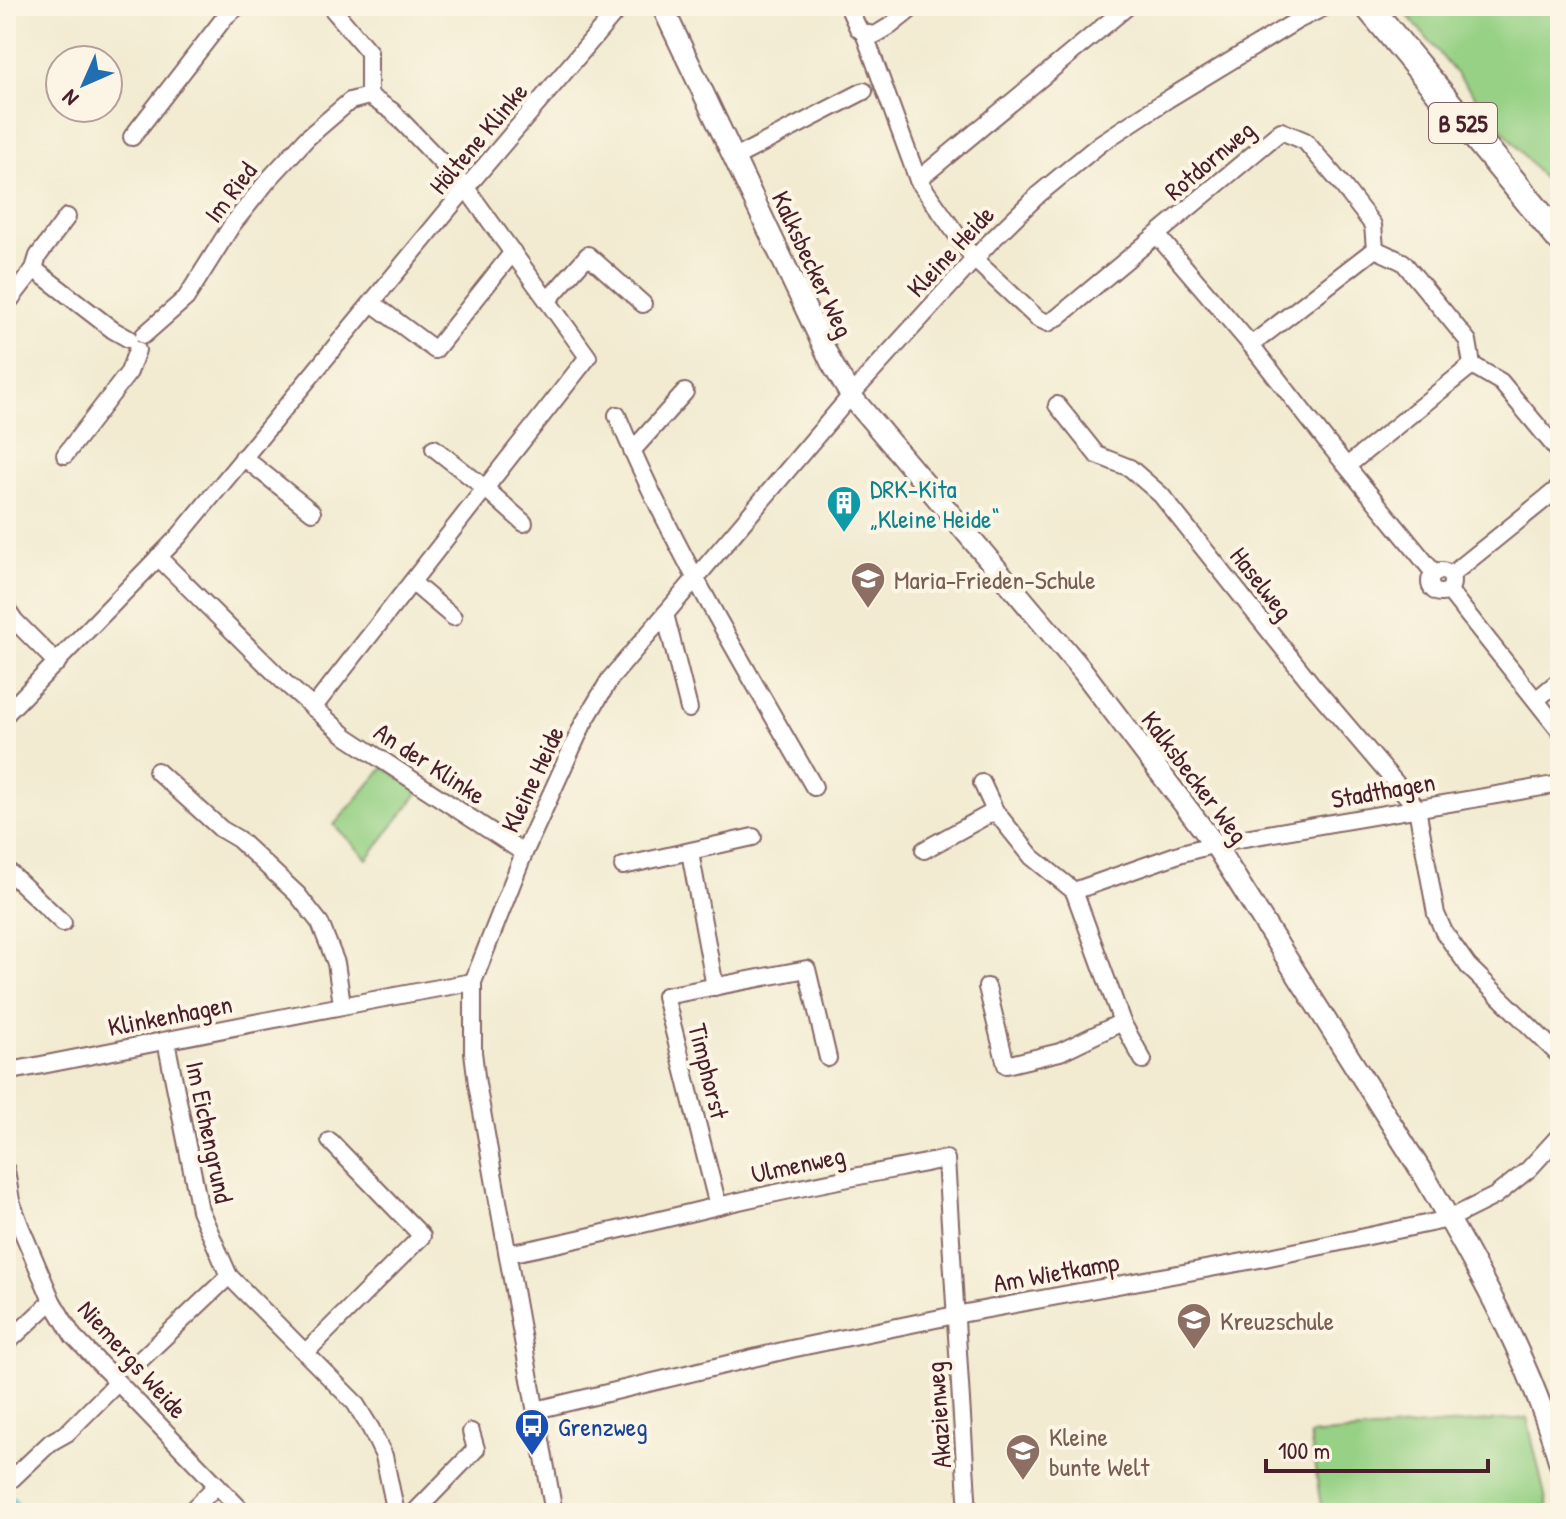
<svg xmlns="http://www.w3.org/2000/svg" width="1566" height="1519" font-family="'Patrick Hand',sans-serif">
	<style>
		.green { fill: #97d185; stroke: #707858; stroke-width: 2 }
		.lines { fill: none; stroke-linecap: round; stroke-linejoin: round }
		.stream { stroke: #4db5cb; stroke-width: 4 }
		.minor-casing { stroke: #856665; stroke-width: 20 }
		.tertiary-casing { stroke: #856665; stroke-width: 24 }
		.primary-casing { stroke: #856665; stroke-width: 30 }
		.minor { stroke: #fff; stroke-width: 16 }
		.tertiary { stroke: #fff; stroke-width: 20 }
		.primary { stroke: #fff; stroke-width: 26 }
		.labels { text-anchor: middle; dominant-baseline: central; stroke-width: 8; stroke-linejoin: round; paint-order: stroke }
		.shield { fill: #fcf5e5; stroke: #7f5f63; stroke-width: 2 }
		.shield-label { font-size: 24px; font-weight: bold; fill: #4a1f2b }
		.street-label { font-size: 26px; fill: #4a1f2b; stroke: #fcf5e5 }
		.culture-label { font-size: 26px; fill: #0d838f; stroke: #fcf5e5; text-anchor: start }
		.education-label { font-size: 26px; fill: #785e54; stroke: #fcf5e5; text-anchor: start }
		.transit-label { font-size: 26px; fill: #164399; stroke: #fcf5e5; text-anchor: start }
	</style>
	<rect width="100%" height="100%" fill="#fcf5e5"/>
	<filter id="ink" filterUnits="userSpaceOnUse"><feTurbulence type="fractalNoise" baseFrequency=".0125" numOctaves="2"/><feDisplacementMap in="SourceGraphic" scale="16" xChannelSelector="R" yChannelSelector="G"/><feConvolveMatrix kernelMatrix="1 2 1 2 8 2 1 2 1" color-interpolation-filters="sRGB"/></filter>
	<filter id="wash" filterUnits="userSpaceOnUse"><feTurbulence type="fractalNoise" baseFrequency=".006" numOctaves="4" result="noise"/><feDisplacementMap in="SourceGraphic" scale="32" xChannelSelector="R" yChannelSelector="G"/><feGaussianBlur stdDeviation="1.8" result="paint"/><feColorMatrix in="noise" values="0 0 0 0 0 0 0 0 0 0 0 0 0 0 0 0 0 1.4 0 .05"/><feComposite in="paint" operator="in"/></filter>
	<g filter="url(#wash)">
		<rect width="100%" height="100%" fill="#f2ebd1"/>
		<g class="green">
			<polygon points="1413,6 1560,6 1560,199 1405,12"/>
			<polygon points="384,767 419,792 367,859 334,825"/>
			<polygon points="1527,1418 1549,1513 1322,1513 1310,1435"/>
		</g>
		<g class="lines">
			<polyline class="stream" points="6,1492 27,1513"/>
		</g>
	</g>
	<g filter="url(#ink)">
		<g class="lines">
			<defs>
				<g id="minor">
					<polyline points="848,6 858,28 864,33 918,180 974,259 1037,318 1048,323 1058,317 1281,131 1305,141 1343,186 1373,225 1375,249 1403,262 1441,308 1468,341 1472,365 1347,466"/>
					<polyline points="864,33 875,35 890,26 915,6"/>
					<polyline points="132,137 225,17 238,6"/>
					<polyline points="734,158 864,91"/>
					<polyline points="918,180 1128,6"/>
					<polyline points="1157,235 1251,345 1326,441 1434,573"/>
					<polyline points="34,269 113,330 129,339"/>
					<polyline points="548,300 588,255 643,304"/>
					<polyline points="372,303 435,350 513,252"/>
					<polyline points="6,305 34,269 38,256 67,217"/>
					<polyline points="144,335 186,298 232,225 269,179 307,138 350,101 369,96"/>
					<polyline points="1251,345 1375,249"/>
					<polyline points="1472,365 1501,382 1560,453"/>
					<polyline points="1057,405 1097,455 1130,468 1161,495 1314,687 1417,808 1436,914 1444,932 1468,966 1560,1056"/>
					<path d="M 617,415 C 671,545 744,665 814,787"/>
					<polyline points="434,448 486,489 524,523"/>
					<polyline points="632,451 685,392"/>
					<polyline points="65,455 129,372 137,350"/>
					<polyline points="243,457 312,512"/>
					<polyline points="158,557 284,682 347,737 524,853"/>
					<circle cx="1441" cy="582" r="11"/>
					<polyline points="1451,575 1560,487"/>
					<polyline points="413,583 453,617"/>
					<polyline points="1449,591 1560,731"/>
					<polyline points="6,608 15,621 57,663"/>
					<polyline points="665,614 689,709"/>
					<polyline points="1536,700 1560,680"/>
					<polyline points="313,708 588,357 466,188 392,111 369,96 369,52 330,6"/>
					<polyline points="6,714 179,536 466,188 613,15 623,6"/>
					<polyline points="157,771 221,829 238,839 297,894 320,923 336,963 342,1004"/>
					<polyline points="982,783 995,811 1032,857 1074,891 1122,1022 1143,1060"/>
					<polyline points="924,850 995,811"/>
					<polyline points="690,852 715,987"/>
					<polyline points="623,866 753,837"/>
					<polyline points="6,873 8,871 63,923"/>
					<polyline points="1074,891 1182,853 1227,841 1560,784"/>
					<polyline points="987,987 1006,1065 1060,1052 1122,1022"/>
					<polyline points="166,1041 200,1210 229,1276 355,1403 371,1429 384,1456 396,1513"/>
					<path d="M 6,1072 C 162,1042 317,1009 473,982"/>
					<polyline points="6,1170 11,1201 21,1228 52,1301 73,1336 244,1513"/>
					<polyline points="718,1206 665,996 807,969 828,1058"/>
					<path d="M 508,1254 C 578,1240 648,1223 718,1206 C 793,1188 870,1174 946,1159 C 953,1277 961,1395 968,1513"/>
					<polyline points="6,1344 52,1301"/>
					<polyline points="306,1352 422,1236 330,1141"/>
					<polyline points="134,1366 229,1276"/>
					<polyline points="536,1410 791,1349 955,1315 1265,1258 1449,1219 1495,1196 1529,1169 1560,1135"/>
					<polyline points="12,1479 51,1442 67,1433 117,1383"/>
					<polyline points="189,1513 217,1485"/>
					<polyline points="414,1513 476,1449 471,1432"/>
					<polyline points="554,1513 477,1084 473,1052 473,982 524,853 583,724 610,679 859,386 989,243 1039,194 1101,143 1168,99 1298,20 1327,6"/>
				</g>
				<path id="tertiary" d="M 662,6 L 831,362 L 851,396 L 1082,670 L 1215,845 L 1425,1177 C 1478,1269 1531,1361 1560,1464"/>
				<polyline id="primary" points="1368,6 1560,239"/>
			</defs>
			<use href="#minor" class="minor-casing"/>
			<use href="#tertiary" class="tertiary-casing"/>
			<use href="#primary" class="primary-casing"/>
			<use href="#minor" class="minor"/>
			<use href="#tertiary" class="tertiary"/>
			<use href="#primary" class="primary"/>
		</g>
	</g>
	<defs>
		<symbol id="building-pin" viewBox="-11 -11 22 30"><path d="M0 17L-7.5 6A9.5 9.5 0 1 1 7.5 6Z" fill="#0f9aa8" stroke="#fcf5e5"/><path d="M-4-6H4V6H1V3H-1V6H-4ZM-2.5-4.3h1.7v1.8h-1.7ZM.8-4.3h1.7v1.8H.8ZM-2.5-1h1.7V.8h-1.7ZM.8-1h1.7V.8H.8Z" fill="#fff"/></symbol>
		<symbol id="school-pin" viewBox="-11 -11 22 30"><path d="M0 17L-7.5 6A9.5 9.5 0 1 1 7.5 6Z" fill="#8d6e63" stroke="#fcf5e5"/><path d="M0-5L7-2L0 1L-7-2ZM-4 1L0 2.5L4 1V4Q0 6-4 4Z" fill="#fff"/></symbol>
		<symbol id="bus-pin" viewBox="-11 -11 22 30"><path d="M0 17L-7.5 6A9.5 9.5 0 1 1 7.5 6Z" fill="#1a4fb4" stroke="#fcf5e5"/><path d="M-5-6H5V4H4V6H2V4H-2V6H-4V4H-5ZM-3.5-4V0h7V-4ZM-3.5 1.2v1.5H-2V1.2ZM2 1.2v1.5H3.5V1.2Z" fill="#fff"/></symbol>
	</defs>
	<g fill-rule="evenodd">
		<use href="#building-pin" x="824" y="483" width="40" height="54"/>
		<use href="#school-pin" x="848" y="559" width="40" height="54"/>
		<use href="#school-pin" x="1174" y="1300" width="40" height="54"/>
		<use href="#bus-pin" x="512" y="1406" width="40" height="54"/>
		<use href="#school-pin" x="1003" y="1431" width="40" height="54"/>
	</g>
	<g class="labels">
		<rect class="shield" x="1429" y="103" width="68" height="40" rx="6"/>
		<g class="shield-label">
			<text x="1463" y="123">B 525</text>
		</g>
		<g class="street-label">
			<text transform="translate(478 138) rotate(-50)">Höltene Klinke</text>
			<text transform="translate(1209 160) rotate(-40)">Rotdornweg</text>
			<text transform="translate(230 192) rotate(-53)">Im Ried</text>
			<text transform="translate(950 251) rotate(-47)">Kleine Heide</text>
			<text transform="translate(813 264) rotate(65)">Kalksbecker Weg</text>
			<text transform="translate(1262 583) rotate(52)">Haselweg</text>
			<text transform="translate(430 763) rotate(33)">An der Klinke</text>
			<text transform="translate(1195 777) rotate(53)">Kalksbecker Weg</text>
			<text transform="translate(532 779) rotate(-65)">Kleine Heide</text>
			<text transform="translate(1383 790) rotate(-10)">Stadthagen</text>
			<text transform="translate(170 1015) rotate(-11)">Klinkenhagen</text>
			<text transform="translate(709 1071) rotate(76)">Timphorst</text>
			<text transform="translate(210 1132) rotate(78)">Im Eichengrund</text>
			<text transform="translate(798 1164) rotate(-12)">Ulmenweg</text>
			<text transform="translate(1056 1272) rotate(-10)">Am Wietkamp</text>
			<text transform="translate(133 1359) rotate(48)">Niemergs Weide</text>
			<text transform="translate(938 1415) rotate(-94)">Akazienweg</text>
		</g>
		<g class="culture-label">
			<text x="870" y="488">DRK-Kita<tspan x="870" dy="30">„Kleine Heide“</tspan></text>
		</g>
		<g class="education-label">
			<text x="894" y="579">Maria-Frieden-Schule</text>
			<text x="1220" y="1320">Kreuzschule</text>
			<text x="1049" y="1436">Kleine<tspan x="1049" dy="30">bunte Welt</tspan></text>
		</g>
		<g class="transit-label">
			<text x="558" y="1426">Grenzweg</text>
		</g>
	</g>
	<rect width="1566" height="1519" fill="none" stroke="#fcf5e5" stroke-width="32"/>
	<g transform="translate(84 84) rotate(225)"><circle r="38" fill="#fcf5e5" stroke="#b59f9b" stroke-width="2"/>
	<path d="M0-6L14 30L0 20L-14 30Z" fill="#1f6fb2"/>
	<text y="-12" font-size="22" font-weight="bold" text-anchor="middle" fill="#4a1f2b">N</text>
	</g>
	<path d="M1266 1459v12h222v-12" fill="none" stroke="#4a1f2b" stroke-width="4"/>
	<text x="1278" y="1459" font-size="24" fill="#4a1f2b" stroke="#fcf5e5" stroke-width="6" paint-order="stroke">100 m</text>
</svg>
